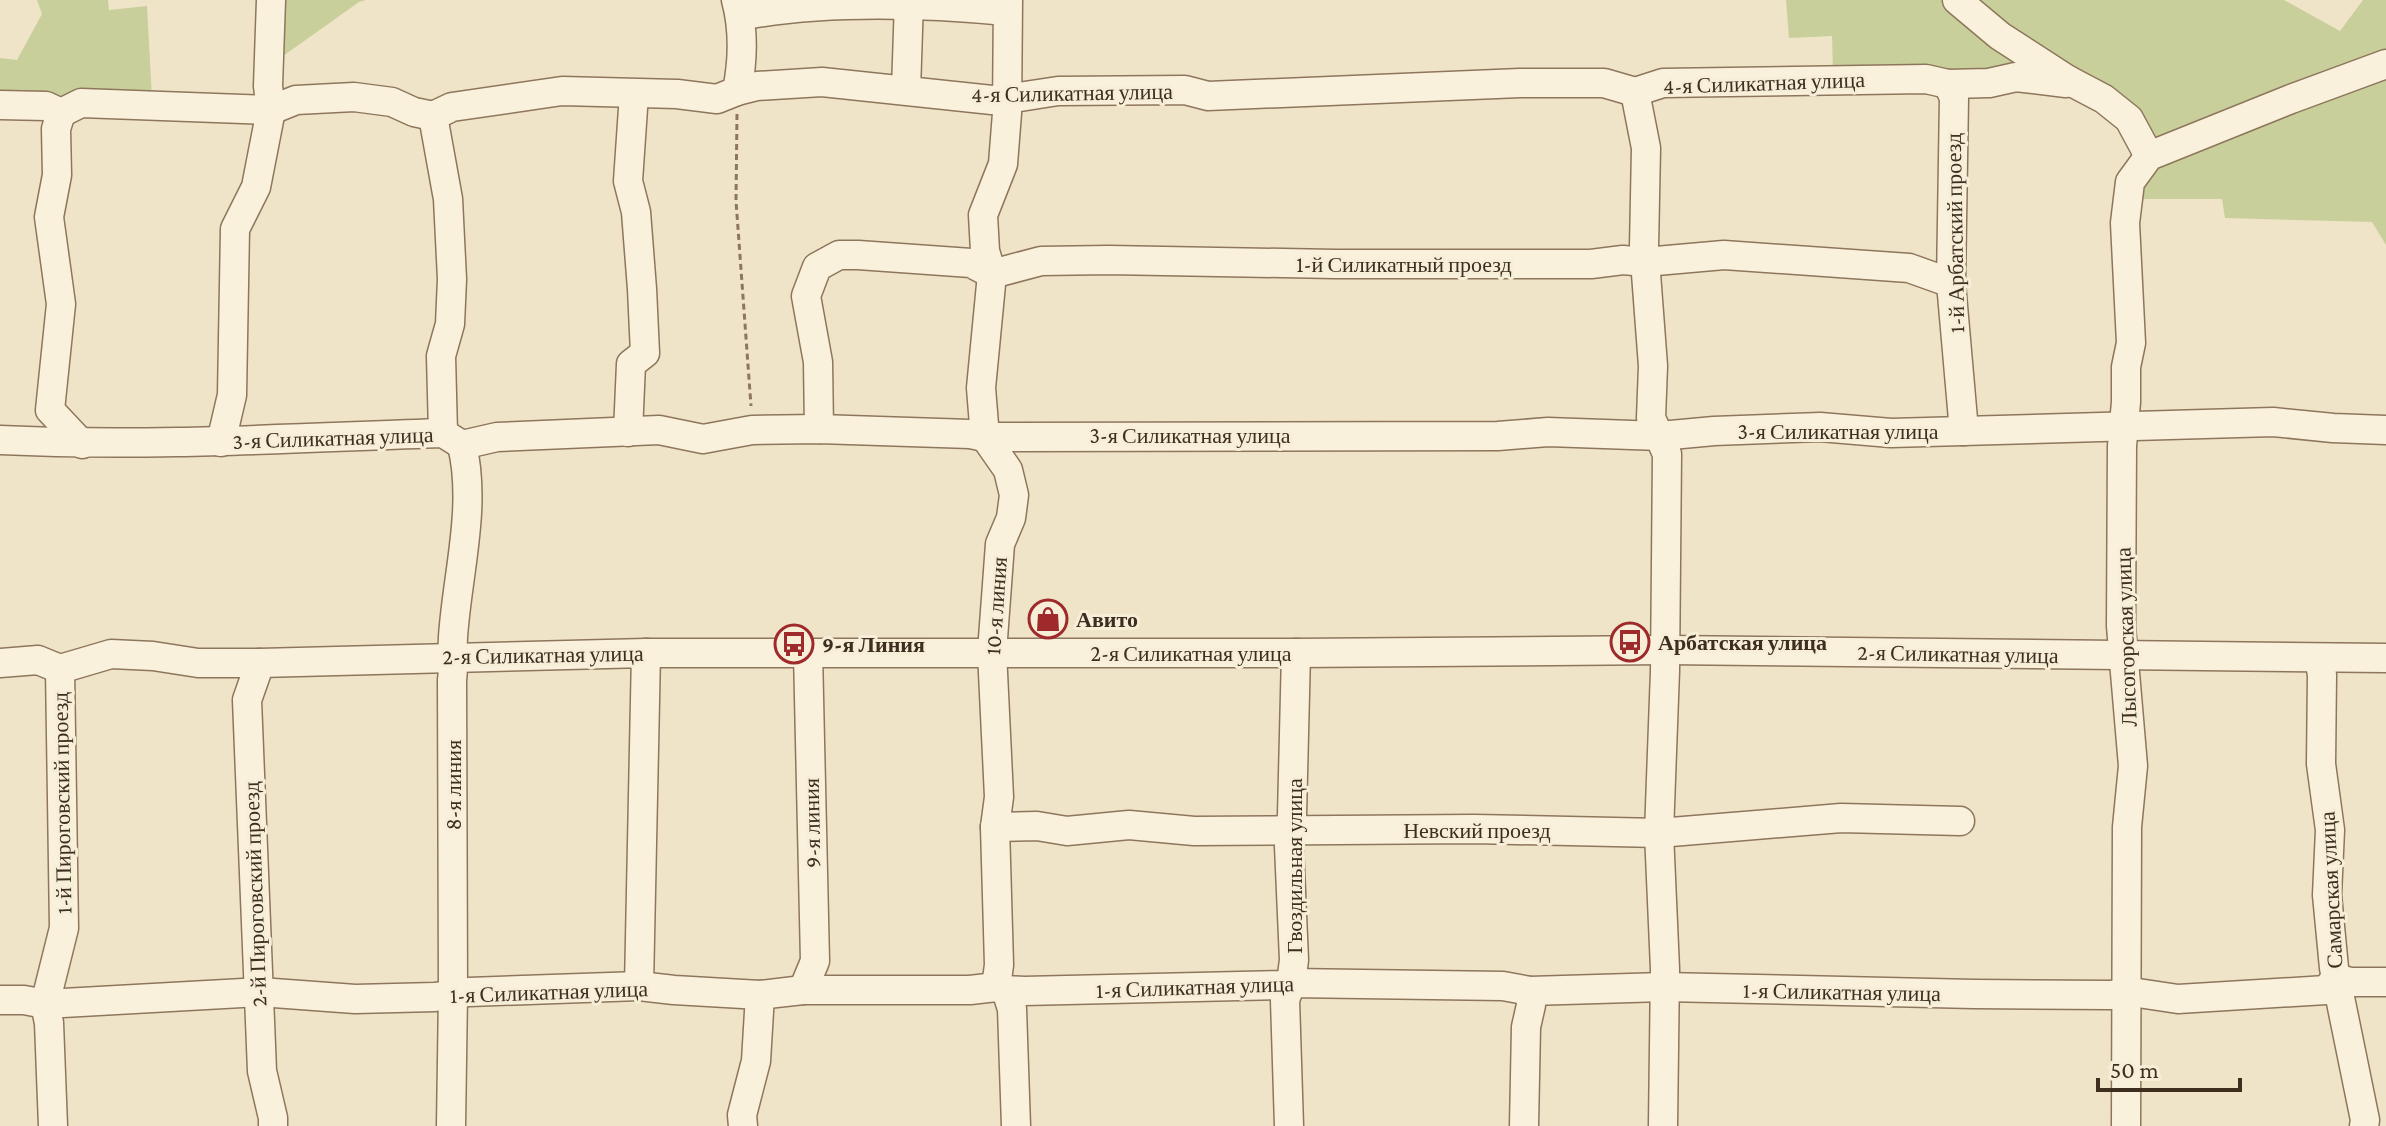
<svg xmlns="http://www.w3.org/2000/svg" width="2386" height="1126" font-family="'Crimson Pro',serif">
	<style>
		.green { fill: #c9cf9b }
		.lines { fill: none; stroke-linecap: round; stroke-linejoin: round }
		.minor-casing { stroke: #8d765c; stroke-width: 31 }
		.path { stroke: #8d765c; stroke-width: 3; stroke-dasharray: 6 4; stroke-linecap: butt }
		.minor { stroke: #faf1dc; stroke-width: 28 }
		.labels { text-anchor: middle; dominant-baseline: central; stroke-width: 6; stroke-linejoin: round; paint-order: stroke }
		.street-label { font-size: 22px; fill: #3d2e20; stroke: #f7eed8 }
		.poi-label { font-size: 22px; font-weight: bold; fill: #3d2e20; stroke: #f7eed8; text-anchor: start }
	</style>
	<rect width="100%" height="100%" fill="#f0e4c8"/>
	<g class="green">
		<polygon points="37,0 108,0 109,10 147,6 152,99 0,111 0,58 17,60 42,14"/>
		<polygon points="278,0 366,0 359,2 276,61"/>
		<polygon points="1786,0 1947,0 2060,79 1833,73 1832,36 1789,38"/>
		<polygon points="1967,0 2284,0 2340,31 2363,0 2386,0 2386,245 2372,222 2225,218 2222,199 2137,199 2149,135"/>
	</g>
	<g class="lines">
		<defs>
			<g id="minor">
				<path d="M 736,0 C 744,30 743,61 737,91"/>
				<polyline points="1957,0 2000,36 2068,80 2104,99 2129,119 2149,156"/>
				<path d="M 740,16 C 823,0 922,3 1007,11"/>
				<polyline points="1948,84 1954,98 1951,283 1964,431"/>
				<polyline points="906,90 909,1"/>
				<polyline points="1635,92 1646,148 1644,247 1653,366 1651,418 1667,454 1665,671 1659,833 1665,969 1663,1126"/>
				<polyline points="0,105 46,106 61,113"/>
				<polyline points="61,113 81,103 271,110 296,100 354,97 392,102 414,112 433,116 452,107 562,91 677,94 717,99 737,91 757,86 822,82 992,100 1006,99 1058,91 1185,90 1208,96 1520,83 1604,83 1635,92 1663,83 1926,79 1948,84 1989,83 2016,77 2066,83 2068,80"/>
				<polyline points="61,113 56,129 57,175 49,217 61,304 50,410 82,444"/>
				<polyline points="433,116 448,199 452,279 450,324 441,356 443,433"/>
				<polyline points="819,429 818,362 806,296 817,267 839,255 858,255 971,263 992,274 1041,261 1109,260 1335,264 1591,264 1623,260 1645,262 1724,255 1909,268 1951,283"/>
				<polyline points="628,432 631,364 645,353 642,289 636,212 628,181 634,94"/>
				<path d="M 0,440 C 148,447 295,438 443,433 L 462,445 L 497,437 L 659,430 L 703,439 L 752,430 L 819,429 L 970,434 L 985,437 L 1498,436 L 1548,432 L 1660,436 L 1714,431 L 1820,427 L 1891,433 L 2273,422 L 2333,428 L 2386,430"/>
				<polyline points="221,442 232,395 235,229 256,187 271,110 268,86 271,0"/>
				<polyline points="2319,658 2322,675 2321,764 2330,830 2327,895 2334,968 2365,1120 2364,1126"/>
				<polyline points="0,663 38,660 60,669 111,654 153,656 198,663 260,663 646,653 1296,653 1666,650 2386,658"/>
				<polyline points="260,663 247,700 262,1071 273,1118 273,1126"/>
				<polyline points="995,827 1037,826 1067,831 1129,825 1194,831 1474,829 1659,833 1841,818 1960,821"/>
				<polyline points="639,986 646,653"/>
				<polyline points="996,987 999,965 995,827 999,797 992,652 1000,544 1011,518 1014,495 1008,470 985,437 981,388 992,274 985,251 983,215 1003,164 1007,113 1008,0"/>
				<polyline points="803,990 815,961 808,653"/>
				<polyline points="1006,990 1012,1009 1016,1126"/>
				<polyline points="0,1000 24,1000 45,1004 260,992 355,999 435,997 469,992 639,986 674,990 760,995 803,990 970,990 996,987 1006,990 1024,991 1281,985 1291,983 1503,986 1530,991 1664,987 1974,994 2110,995 2138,993 2178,999 2326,990 2336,978 2350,982 2386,982"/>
				<polyline points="53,1126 49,1023 45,1004 64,928 60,669"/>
				<path d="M 451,1126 L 453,994 L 452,680 C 454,666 452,652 453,637 C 457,575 477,507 462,445"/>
				<polyline points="743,1126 742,1115 756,1061 760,995"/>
				<polyline points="1289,1126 1285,1000 1291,983 1294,960 1289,846 1292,815 1296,653"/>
				<polyline points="1524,1126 1526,1027 1531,1005 1530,991"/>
				<polyline points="2126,1126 2127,827 2133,766 2121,626 2122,446 2126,402 2126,367 2131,343 2125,223 2130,182 2149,156 2291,99 2386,64"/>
			</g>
		</defs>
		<use href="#minor" class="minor-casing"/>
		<polyline class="path" points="737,114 736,201 751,406"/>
		<use href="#minor" class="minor"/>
	</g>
	<defs>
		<symbol id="shop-ring" viewBox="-11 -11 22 22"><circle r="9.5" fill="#f7eed8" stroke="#9e2a2b" stroke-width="1.5"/><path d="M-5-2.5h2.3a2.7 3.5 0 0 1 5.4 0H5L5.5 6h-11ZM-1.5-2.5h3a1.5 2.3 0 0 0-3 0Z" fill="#9e2a2b"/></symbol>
		<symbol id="bus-ring" viewBox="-11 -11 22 22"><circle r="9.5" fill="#f7eed8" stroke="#9e2a2b" stroke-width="1.5"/><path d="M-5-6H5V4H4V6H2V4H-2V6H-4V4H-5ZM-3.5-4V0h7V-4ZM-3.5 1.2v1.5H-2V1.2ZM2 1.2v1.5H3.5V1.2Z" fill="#9e2a2b"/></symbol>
	</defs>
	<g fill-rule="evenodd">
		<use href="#shop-ring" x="1026" y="597" width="44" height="44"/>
		<use href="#bus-ring" x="1608" y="620" width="44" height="44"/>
		<use href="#bus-ring" x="772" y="622" width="44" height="44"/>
	</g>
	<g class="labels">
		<g class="street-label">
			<text transform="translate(1764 83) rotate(-2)">4-я Силикатная улица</text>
			<text transform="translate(1072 93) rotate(-1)">4-я Силикатная улица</text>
			<text transform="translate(1955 233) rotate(-91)">1-й Арбатский проезд</text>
			<text x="1404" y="264">1-й Силикатный проезд</text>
			<text x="1838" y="431">3-я Силикатная улица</text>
			<text x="1190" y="435">3-я Силикатная улица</text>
			<text transform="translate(333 438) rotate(-2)">3-я Силикатная улица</text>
			<text transform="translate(996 606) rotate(-86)">10-я линия</text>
			<text transform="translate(2126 637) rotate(-92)">Лысогорская улица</text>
			<text x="1191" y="653">2-я Силикатная улица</text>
			<text transform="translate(1958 654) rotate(1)">2-я Силикатная улица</text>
			<text transform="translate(543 655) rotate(-1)">2-я Силикатная улица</text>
			<text transform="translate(453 785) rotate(-90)">8-я линия</text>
			<text transform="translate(62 803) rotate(-91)">1-й Пироговский проезд</text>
			<text transform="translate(812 823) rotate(-91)">9-я линия</text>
			<text x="1477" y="830">Невский проезд</text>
			<text transform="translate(1294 866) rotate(-90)">Гвоздильная улица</text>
			<text transform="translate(2331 890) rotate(-93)">Самарская улица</text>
			<text transform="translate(255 894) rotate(-92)">2-й Пироговский проезд</text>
			<text transform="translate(1195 987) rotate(-2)">1-я Силикатная улица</text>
			<text transform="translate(549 992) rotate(-2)">1-я Силикатная улица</text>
			<text transform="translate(1842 992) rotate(1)">1-я Силикатная улица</text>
		</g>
		<g class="poi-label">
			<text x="1076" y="619">Авито</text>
			<text x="1658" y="642">Арбатская улица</text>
			<text x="822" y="644">9-я Линия</text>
		</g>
	</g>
	<path d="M2098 1078v12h142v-12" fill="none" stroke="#3d2e20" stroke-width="4"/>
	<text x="2110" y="1078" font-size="24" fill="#3d2e20" stroke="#f7eed8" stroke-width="6" paint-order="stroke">50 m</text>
</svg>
